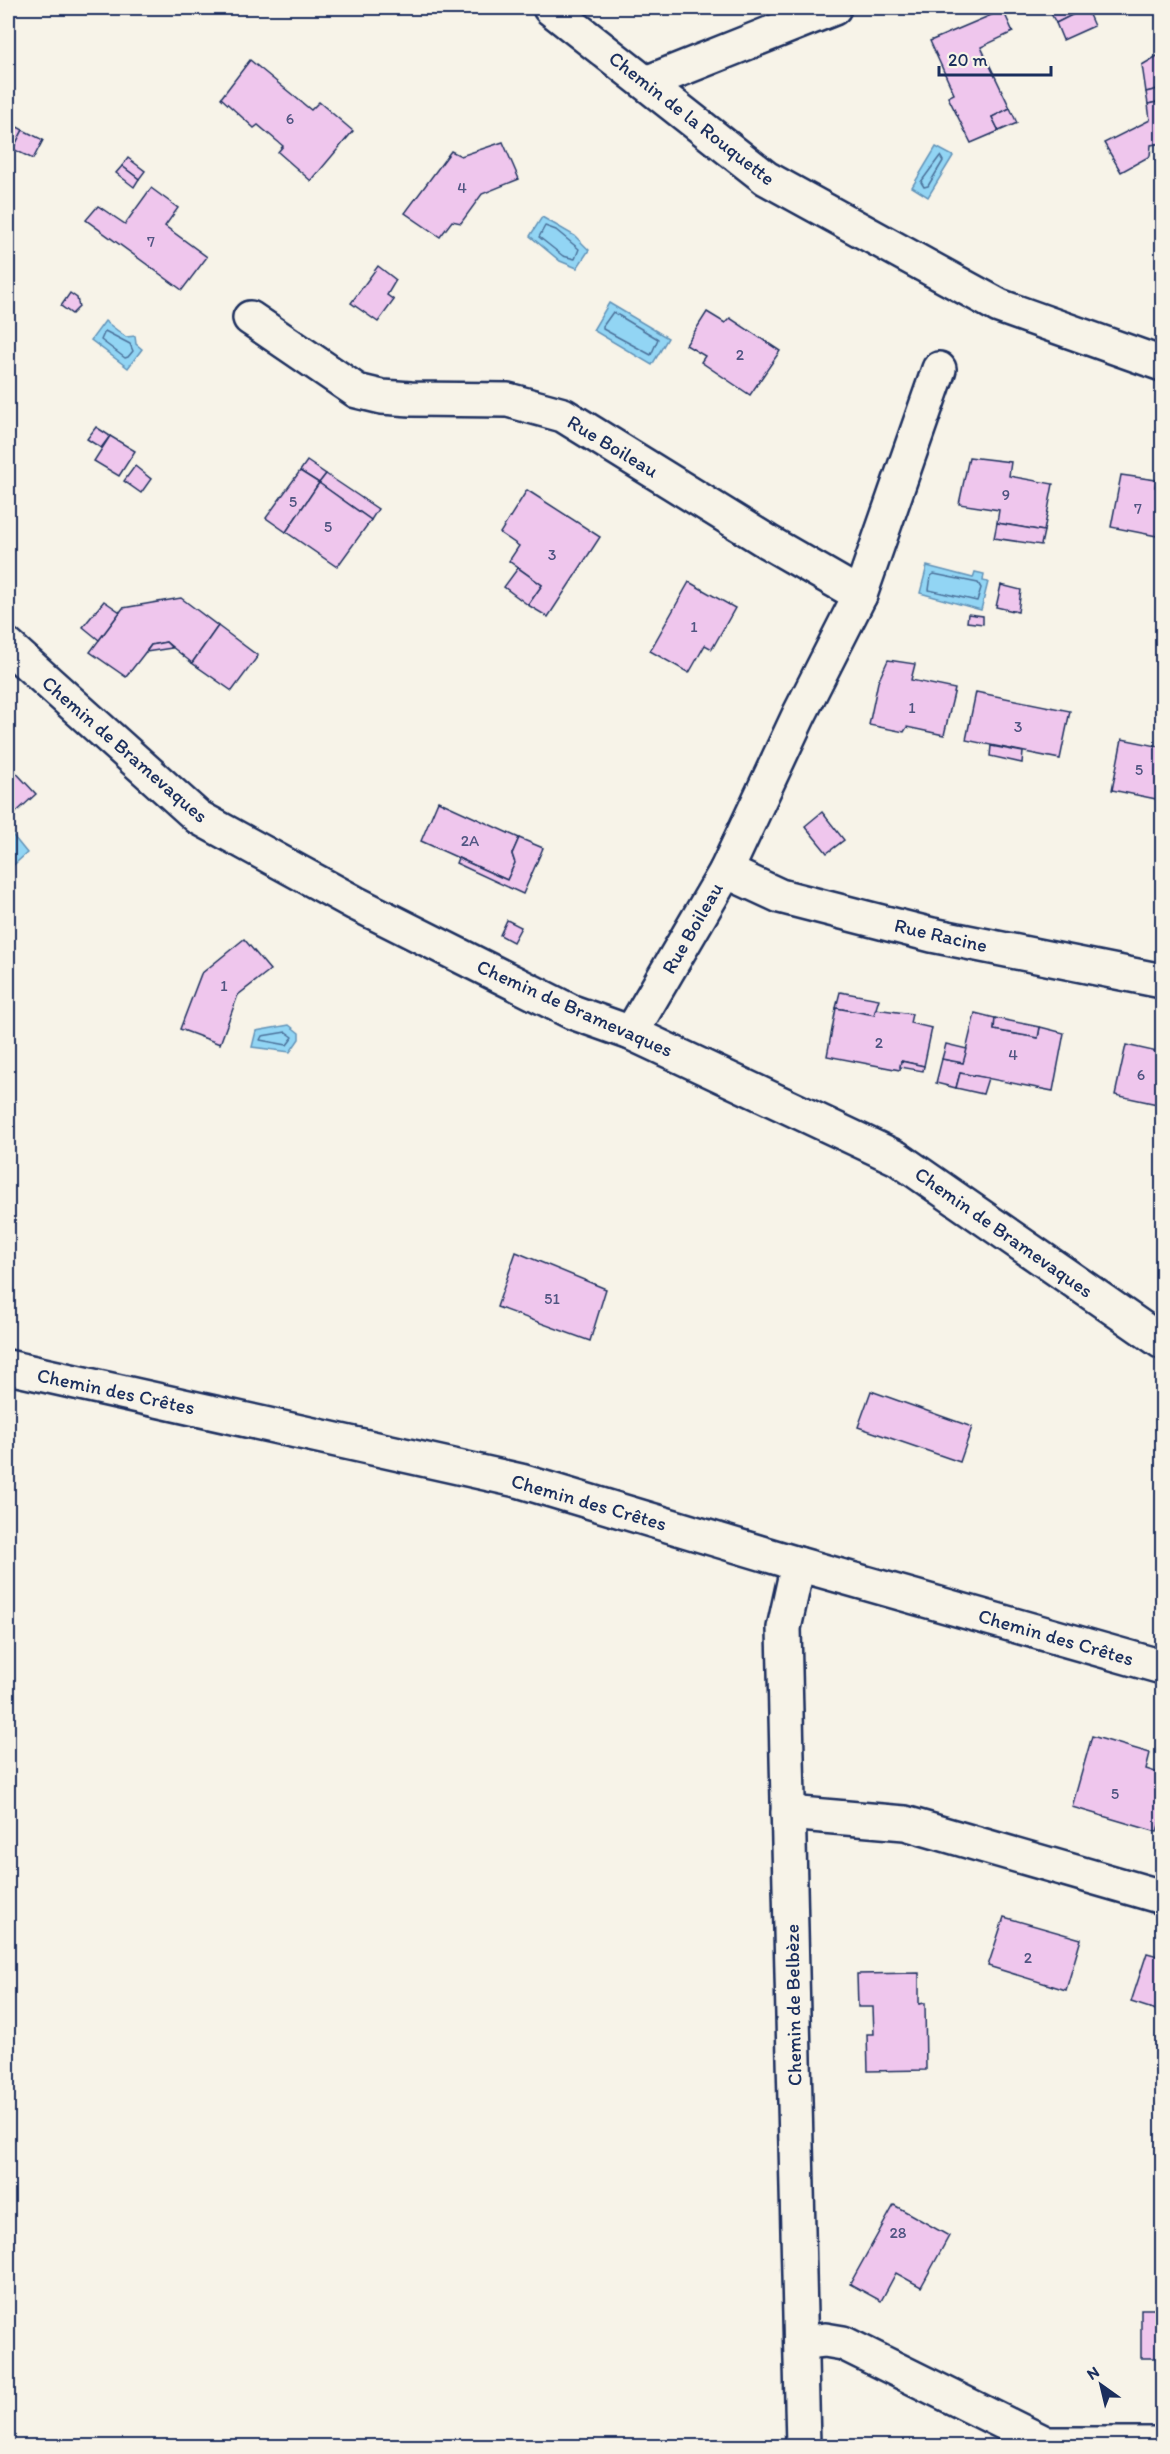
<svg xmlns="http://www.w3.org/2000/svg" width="1170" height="2454" font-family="Itim,sans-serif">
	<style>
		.water { fill: #92d5f4; stroke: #6293b8; stroke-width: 1.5 }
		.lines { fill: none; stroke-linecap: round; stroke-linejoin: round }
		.shore { stroke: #4b719a; stroke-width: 1.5 }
		.building { fill: #efc6ed; stroke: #1b2f5e; stroke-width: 1.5 }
		.minor-casing { stroke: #1b2f5e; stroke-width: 38 }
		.minor { stroke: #f7f3e8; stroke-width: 33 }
		.labels { text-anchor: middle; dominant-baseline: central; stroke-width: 5; stroke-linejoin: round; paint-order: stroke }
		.number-label { font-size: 16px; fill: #505582 }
		.street-label { font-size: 20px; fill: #1b2f5e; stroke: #f7f3e8 }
	</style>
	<rect width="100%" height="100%" fill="#f7f3e8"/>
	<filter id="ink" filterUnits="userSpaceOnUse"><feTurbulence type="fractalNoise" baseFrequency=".0167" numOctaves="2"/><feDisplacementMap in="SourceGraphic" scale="12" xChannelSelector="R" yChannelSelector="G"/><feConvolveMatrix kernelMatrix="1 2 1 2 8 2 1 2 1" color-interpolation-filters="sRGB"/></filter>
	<g filter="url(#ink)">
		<g class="water">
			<polygon points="936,147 953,156 928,197 912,187"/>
			<polygon points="542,217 575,236 589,250 577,268 560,261 530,236"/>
			<polygon points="609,303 668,338 652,365 593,330"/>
			<polygon points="105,321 126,337 135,336 136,344 142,349 128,368 91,340"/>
			<polygon points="927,566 973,578 975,572 984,574 983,581 988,582 981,610 920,593"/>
			<polygon points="10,832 27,853 8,870 8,834"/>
			<polygon points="289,1025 299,1033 299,1039 290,1052 252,1047 256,1031"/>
		</g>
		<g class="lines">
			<g class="shore">
				<polygon points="940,156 943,161 928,186 924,187 921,182"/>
				<polygon points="545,226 556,230 579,249 575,259 563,256 539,237"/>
				<polygon points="613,312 658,339 651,355 603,329 603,326"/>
				<polygon points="105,331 130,344 133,351 128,357 125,358 101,340"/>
				<polygon points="934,574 978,583 981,588 977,601 929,590 931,576"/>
				<polygon points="286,1032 293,1037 287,1045 260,1040 262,1036"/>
			</g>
		</g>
		<g class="building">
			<polygon points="1048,8 1086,8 1056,23"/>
			<polygon points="1086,8 1094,26 1063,40 1056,23"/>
			<polygon points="1003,10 1013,32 981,47 1010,108 992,117 999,131 971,143 948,97 954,94 930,41"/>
			<polygon points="1162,53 1162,88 1146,92 1142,65"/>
			<polygon points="250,60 311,110 319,102 353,131 311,181 278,152 283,146 258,125 254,128 221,98"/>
			<polygon points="1162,88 1162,101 1148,104 1146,92"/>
			<polygon points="1162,101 1162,143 1151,145 1150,156 1121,172 1104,143 1150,120 1148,104"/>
			<polygon points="1010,108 1017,123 999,131 992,117"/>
			<polygon points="8,122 23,130 8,159"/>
			<polygon points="23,130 43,140 33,159 13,149"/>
			<polygon points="503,142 519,179 482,194 461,223 452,221 440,237 405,213 451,151 461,156"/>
			<polygon points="128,158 145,171 139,179 122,166"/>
			<polygon points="122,166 139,179 134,187 116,173"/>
			<polygon points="151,188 178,208 165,226 207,257 182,290 86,220 98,206 125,224"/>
			<polygon points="378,266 396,280 387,295 394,300 378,322 351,303"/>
			<polygon points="70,293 77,298 79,307 72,314 61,306"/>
			<polygon points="707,312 725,323 730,318 780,351 750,395 701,362 705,356 686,345"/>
			<polygon points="96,427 110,436 101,448 87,439"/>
			<polygon points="110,436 135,451 119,476 94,461"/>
			<polygon points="969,457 1011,462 1009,476 1053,484 1044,531 997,523 999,510 959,504"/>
			<polygon points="307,461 326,474 319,483 300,471"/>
			<polygon points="135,466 151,479 141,493 124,481"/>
			<polygon points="300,471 319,483 286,532 266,518"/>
			<polygon points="326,474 378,509 371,520 319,483"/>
			<polygon points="1121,475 1156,480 1155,487 1162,489 1162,537 1111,527"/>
			<polygon points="319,483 371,520 337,567 286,532"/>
			<polygon points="527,490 600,537 548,617 528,605 542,585 509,561 519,546 500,533"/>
			<polygon points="997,523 1044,531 1041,545 994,538"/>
			<polygon points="518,568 542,585 528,605 504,587"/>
			<polygon points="689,582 735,608 712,649 705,645 689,673 650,651"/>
			<polygon points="1001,585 1021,590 1018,612 996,607"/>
			<polygon points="181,598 218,626 192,663 166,642 151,645 126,677 90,652 123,608"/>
			<polygon points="104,601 120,612 99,640 83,627"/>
			<polygon points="968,614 983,616 983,624 967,622"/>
			<polygon points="218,626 258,656 232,691 192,663"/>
			<polygon points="166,642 172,648 146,652 151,645"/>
			<polygon points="888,660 915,664 911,680 955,689 944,735 907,727 904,732 869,725 878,682"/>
			<polygon points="976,692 1070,711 1060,759 966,740"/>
			<polygon points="1122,739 1162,747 1161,800 1112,790"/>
			<polygon points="991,746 1023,752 1022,763 990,756"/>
			<polygon points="8,764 36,794 11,817 8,813"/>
			<polygon points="438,801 519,838 512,854 515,863 507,880 421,841"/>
			<polygon points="822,812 844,840 827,853 805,826"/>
			<polygon points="519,838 543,848 523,894 456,863 458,858 507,880 515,863 512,854"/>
			<polygon points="507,920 521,927 513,942 500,935"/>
			<polygon points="244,939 270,970 238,995 220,1044 180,1029 201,974"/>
			<polygon points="840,992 879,999 874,1015 836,1008"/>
			<polygon points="836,1008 874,1015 876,1009 912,1014 910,1023 932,1028 924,1066 901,1061 900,1070 827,1056"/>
			<polygon points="975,1013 995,1018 994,1030 1038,1038 1040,1027 1064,1033 1053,1091 960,1073 956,1088 936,1083 942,1059 963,1063"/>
			<polygon points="995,1018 1040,1027 1038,1038 994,1030"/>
			<polygon points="946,1044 967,1049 963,1063 942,1059"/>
			<polygon points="1126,1045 1162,1053 1162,1105 1115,1095"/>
			<polygon points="901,1061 924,1066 923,1071 900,1067"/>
			<polygon points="960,1073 988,1078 983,1094 956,1088"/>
			<polygon points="516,1252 606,1289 590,1341 497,1307"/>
			<polygon points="871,1391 972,1427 960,1462 858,1427"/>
			<polygon points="1092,1736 1150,1753 1146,1769 1162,1774 1162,1814 1157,1832 1072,1807"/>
			<polygon points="1004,1917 1081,1939 1066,1990 988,1966"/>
			<polygon points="1147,1953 1162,1957 1162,2012 1131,2002"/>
			<polygon points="919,1973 919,2004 925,2003 926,2070 868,2071 867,2034 874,2034 873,2007 858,2007 857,1974"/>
			<polygon points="894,2205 949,2236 921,2287 896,2273 881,2301 850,2284"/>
			<rect x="1141" y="2309" width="21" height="49"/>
		</g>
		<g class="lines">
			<defs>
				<g id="minor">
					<polyline points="550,8 766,178 999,306 1162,364"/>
					<polyline points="646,83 834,8"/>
					<polyline points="250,318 357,391 382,397 411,399 508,400 563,415 768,542 860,595"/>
					<polyline points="8,646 198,817 355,903 572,1012 631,1033 897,1158 1162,1342"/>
					<polyline points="726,871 780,896 932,935 1162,981"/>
					<polyline points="631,1033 726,871 799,715 860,595 939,369"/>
					<polyline points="8,1367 521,1481 798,1564 1162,1667"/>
					<polyline points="798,1564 784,1628 803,2446"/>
					<polyline points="788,1813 905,1823 1162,1897"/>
					<polyline points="801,2343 825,2340 843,2343 1047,2444 1162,2444"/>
				</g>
			</defs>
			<use href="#minor" class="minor-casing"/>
			<use href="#minor" class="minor"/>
		</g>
	</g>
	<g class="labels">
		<g class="number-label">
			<text x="290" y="118">6</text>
			<text x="462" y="187">4</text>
			<text x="151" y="241">7</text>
			<text x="740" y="354">2</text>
			<text x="1006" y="494">9</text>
			<text x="293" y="501">5</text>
			<text x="1138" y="508">7</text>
			<text x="328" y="526">5</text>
			<text x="552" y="554">3</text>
			<text x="694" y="626">1</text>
			<text x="912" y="707">1</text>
			<text x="1018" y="726">3</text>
			<text x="1139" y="769">5</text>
			<text x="470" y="840">2A</text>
			<text x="224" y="985">1</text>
			<text x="879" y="1042">2</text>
			<text x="1013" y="1054">4</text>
			<text x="1141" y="1074">6</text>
			<text x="552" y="1298">51</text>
			<text x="1115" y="1793">5</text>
			<text x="1028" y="1957">2</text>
			<text x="898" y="2232">28</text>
		</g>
		<g class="street-label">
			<text transform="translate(692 118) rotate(38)">Chemin de la Rouquette</text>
			<text transform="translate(613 446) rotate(31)">Rue Boileau</text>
			<text transform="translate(125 749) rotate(41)">Chemin de Bramevaques</text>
			<text transform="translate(692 928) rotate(-60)">Rue Boileau</text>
			<text transform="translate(941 935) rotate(13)">Rue Racine</text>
			<text transform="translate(575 1008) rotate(24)">Chemin de Bramevaques</text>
			<text transform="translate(1004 1232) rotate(35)">Chemin de Bramevaques</text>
			<text transform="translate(116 1391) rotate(12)">Chemin des Crêtes</text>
			<text transform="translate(589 1502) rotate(16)">Chemin des Crêtes</text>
			<text transform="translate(1056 1637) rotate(16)">Chemin des Crêtes</text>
			<text transform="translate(793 2005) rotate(-91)">Chemin de Belbèze</text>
		</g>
	</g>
	<rect width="1170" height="2454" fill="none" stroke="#f7f3e8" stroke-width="30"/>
	<rect x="15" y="15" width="1140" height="2424" fill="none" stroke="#1b2f5e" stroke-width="2" filter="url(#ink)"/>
	<g transform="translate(1101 2385) rotate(326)" stroke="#f7f3e8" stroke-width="4.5" paint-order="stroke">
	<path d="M0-4.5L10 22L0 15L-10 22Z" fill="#1b2f5e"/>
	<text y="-9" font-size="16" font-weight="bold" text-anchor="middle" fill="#1b2f5e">N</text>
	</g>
	<path d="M939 66v9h112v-9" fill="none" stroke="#1b2f5e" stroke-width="3"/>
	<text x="948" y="66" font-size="18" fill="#1b2f5e" stroke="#f7f3e8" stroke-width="4.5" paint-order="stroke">20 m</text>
</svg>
